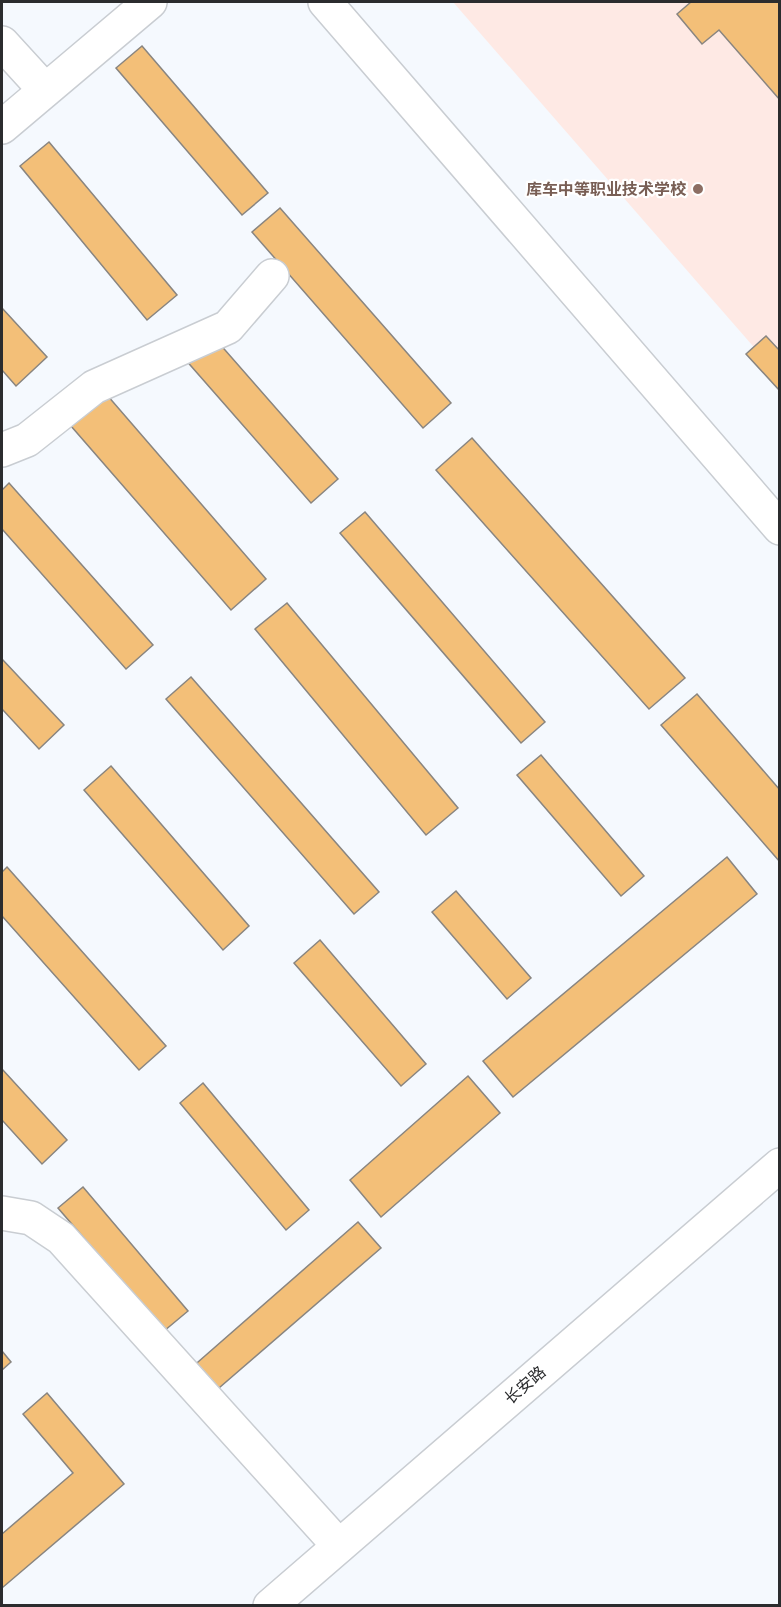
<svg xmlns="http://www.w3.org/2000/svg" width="781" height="1607" font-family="'Work Sans','Noto Sans SC',sans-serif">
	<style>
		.education { fill: #fee9e4 }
		.building { fill: #f3bf78; stroke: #898580; stroke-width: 1.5 }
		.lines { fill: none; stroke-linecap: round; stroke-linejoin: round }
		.minor-casing { stroke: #c9cdd2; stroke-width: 36 }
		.minor { stroke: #fff; stroke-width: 33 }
		.education-dot { fill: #8d6e63; stroke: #fff; stroke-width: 2 }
		.labels { text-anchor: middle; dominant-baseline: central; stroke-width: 4.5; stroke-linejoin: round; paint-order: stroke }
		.education-label { font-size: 16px; font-weight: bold; fill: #785e54; stroke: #fff; text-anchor: end }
		.street-label { font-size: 16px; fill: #2b2c2e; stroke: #fff }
	</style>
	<rect width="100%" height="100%" fill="#f5f9fe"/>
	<polygon class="education" points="453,2 779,2 779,376"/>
	<g class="building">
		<polygon points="691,2 780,2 780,100 719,30 702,44 677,14"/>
		<polygon points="142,46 268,193 242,215 116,68"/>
		<polygon points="49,142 177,295 147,320 20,166"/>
		<polygon points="280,208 451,403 423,428 252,232"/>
		<polygon points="2,308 47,357 16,386 2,370"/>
		<polygon points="204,326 338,479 311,503 177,350"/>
		<polygon points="766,336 780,351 780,391 746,354"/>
		<polygon points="107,395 266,579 231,610 71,426"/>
		<polygon points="472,438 685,678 649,709 436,470"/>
		<polygon points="9,483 153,645 126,669 2,529 2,490"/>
		<polygon points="365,512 545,722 521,743 340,533"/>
		<polygon points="287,603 458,808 426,835 255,629"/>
		<polygon points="2,659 64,725 39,749 2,709"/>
		<polygon points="191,677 379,892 354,914 166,699"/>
		<polygon points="697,694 780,790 780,862 661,725"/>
		<polygon points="541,755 644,876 621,896 517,775"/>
		<polygon points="111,766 249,926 223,950 84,790"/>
		<polygon points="727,857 757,894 513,1097 483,1061"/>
		<polygon points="7,867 166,1046 139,1070 2,916 2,872"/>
		<polygon points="456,891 531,978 507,999 432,912"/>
		<polygon points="320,940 426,1064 401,1086 294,963"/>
		<polygon points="2,1069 67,1140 42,1164 2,1120"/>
		<polygon points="468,1076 500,1113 381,1217 350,1180"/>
		<polygon points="203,1083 309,1210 286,1230 180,1103"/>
		<polygon points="83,1187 188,1311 164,1331 58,1208"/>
		<polygon points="358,1222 381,1248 212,1394 190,1369"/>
		<polygon points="2,1351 11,1362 2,1370"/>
		<polygon points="47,1393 124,1484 2,1588 2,1534 73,1473 23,1414"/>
	</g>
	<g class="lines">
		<defs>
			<g id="minor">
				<polyline points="325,2 780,528"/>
				<polyline points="2,43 45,90"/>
				<polyline points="2,127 150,2"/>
				<polyline points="2,450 27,440 94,387 228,327 272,276"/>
				<polyline points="2,1213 31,1218 61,1238 339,1546"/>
				<polyline points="270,1606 780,1165"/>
			</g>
		</defs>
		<use href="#minor" class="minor-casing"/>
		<use href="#minor" class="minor"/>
	</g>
	<circle class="education-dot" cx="698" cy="189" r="6"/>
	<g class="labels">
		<g class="education-label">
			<text x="686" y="189">库车中等职业技术学校</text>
		</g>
		<g class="street-label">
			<text transform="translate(525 1385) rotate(-41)">长安路</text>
		</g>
	</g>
	<rect width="781" height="1607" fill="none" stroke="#2b2c2e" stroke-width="6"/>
</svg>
